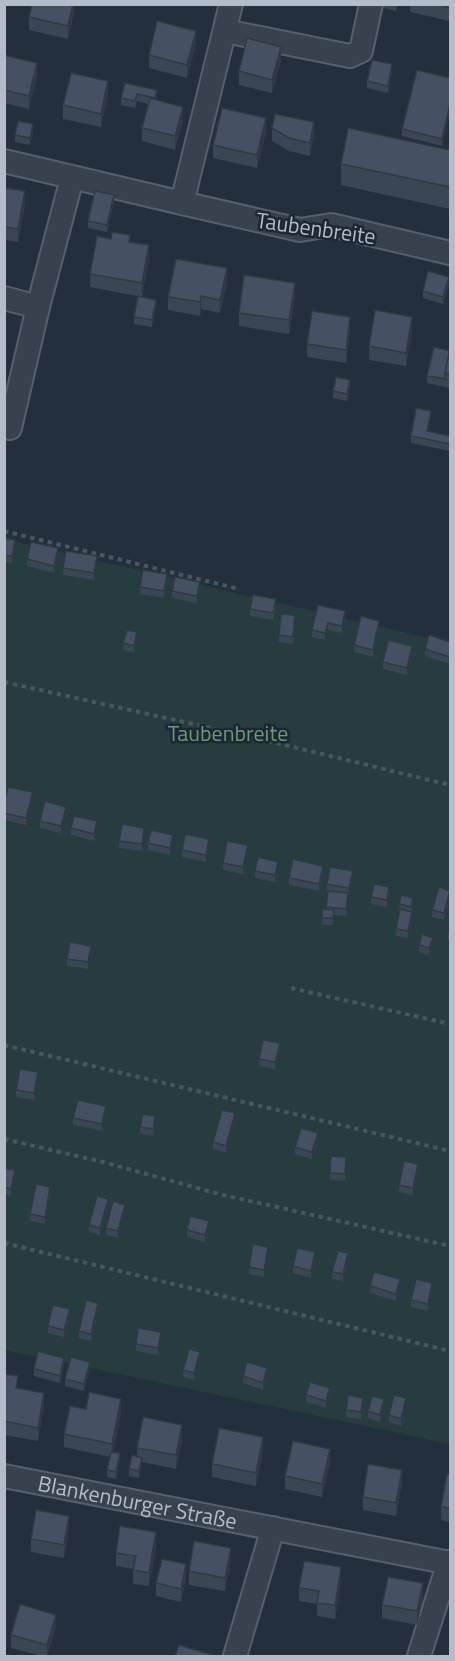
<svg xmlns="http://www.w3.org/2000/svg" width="455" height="1661" font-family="'Titillium Web',sans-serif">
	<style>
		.garden { fill: #263c3f }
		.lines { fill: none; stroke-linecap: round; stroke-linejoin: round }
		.minor-casing { stroke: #565f6c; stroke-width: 26 }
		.path { stroke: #44595c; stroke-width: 4; stroke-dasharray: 4.5 4.5; stroke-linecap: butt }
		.minor { stroke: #38414e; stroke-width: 22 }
		.wall { fill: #3b4654 }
		.shaded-wall { fill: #303945 }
		.building { fill: #455162; stroke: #303945; stroke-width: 1.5 }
		.labels { text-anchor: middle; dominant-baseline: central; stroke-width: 5; stroke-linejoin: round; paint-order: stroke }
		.street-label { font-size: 22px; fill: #b4bcc9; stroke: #1d2633 }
		.park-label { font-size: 22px; fill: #6b9a76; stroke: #1d2633 }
	</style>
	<rect width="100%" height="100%" fill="#242f3e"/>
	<polygon class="garden" points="5,539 450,643 450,1444 5,1350"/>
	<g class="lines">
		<defs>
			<g id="minor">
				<polyline points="225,31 350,56 361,51 371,4"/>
				<polyline points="4,161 182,203 300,230 331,225 450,253"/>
				<polyline points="182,203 231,4"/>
				<polyline points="4,298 38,307"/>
				<polyline points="10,428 38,307 72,178"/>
				<path id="s1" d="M 4,1476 L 450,1563"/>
				<polyline points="235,1656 273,1528"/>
				<polyline points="419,1656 449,1562"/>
			</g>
		</defs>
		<use href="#minor" class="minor-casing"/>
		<g class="path">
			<polyline points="4,531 239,589"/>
			<polyline points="4,682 256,738 450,785"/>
			<polyline points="291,988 450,1024"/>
			<polyline points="4,1045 450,1151"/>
			<polyline points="4,1139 103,1162 219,1194 450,1246"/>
			<polyline points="4,1243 450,1351"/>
		</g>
		<use href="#minor" class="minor"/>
	</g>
	<g class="wall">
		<polygon points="74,4 74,13 68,39 29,30 29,17"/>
		<polygon points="384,4 398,4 396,11 384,8"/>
		<polygon points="410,4 450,4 450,21 410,12"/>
		<polygon points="196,44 187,78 149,68 149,55"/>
		<polygon points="4,55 37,76 29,109 4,103"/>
		<polygon points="281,60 272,93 239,85 239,71"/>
		<polygon points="392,71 388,93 367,88 367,81"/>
		<polygon points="450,78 442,146 402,136 402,129"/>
		<polygon points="125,83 157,97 156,99 183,120 175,150 142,141 142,128 148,104 137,101 135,108 121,105 121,98"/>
		<polygon points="108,94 101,127 63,119 63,105"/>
		<polygon points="272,128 314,135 310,156 289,151 272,141"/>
		<polygon points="33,131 30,145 15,142 15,135"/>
		<polygon points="266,132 257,168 213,158 213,145"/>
		<polygon points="450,150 450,209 341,185 341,164"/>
		<polygon points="4,188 25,204 18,242 6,240 4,246"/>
		<polygon points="114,202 107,232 88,228 88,221"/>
		<polygon points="130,242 149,259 142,297 90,287 90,274"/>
		<polygon points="227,282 220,313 201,309 200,316 168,310 168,297"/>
		<polygon points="449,284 443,304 423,298 423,291"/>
		<polygon points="295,297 289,334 239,326 239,313"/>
		<polygon points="156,307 152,327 134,324 134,317"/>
		<polygon points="350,330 346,363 307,357 307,344"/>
		<polygon points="412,330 406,366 369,360 369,346"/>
		<polygon points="450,348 450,388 427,383 427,376 450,351"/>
		<polygon points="350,387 347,401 333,398 333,391"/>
		<polygon points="431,418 428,431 450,436 450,451 411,443 411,436"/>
		<polygon points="4,538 15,547 12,563 4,562"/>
		<polygon points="58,555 54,573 27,566 27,559"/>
		<polygon points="97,563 94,580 63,575 63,568"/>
		<polygon points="167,581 164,598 140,594 140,587"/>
		<polygon points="200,589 197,603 172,598 172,591"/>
		<polygon points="318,605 345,618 342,633 328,630 325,640 312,637 312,630"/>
		<polygon points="276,606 273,620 250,616 250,609"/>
		<polygon points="295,622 293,644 279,642 279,635"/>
		<polygon points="379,628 373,657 354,652 354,645"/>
		<polygon points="137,639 134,653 123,650 123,643"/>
		<polygon points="450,642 450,664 425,656 425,649"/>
		<polygon points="412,653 407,675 383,669 383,662"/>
		<polygon points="33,799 26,825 4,820 4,803"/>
		<polygon points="66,814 61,833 40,828 40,821"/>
		<polygon points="71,828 97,828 94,841 71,835"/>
		<polygon points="144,835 142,851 119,848 119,841"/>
		<polygon points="173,842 170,855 148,850 148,843"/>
		<polygon points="209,846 206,862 182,857 182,850"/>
		<polygon points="248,852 243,874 223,870 223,863"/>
		<polygon points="278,869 275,882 255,878 255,871"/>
		<polygon points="323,873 319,891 289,885 289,878"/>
		<polygon points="353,878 349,895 348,895 346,916 334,915 333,925 322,925 322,909 326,910 328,891 327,891 327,884"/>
		<polygon points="389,894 387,907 371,904 371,897"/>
		<polygon points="450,898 444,920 432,917 432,910"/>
		<polygon points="399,904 413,905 411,912 412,919 408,938 396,936 396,929 400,911"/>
		<polygon points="450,924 450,941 448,940 448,933"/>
		<polygon points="419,945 433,945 429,955 419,952"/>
		<polygon points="91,953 88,969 67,966 67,959"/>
		<polygon points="280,1050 275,1069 259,1066 259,1059"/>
		<polygon points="38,1079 34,1100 16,1097 16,1090"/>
		<polygon points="106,1113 102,1131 73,1125 73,1118"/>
		<polygon points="235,1120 226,1153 213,1149 213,1142"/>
		<polygon points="155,1123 153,1136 140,1134 140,1127"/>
		<polygon points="318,1140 312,1159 295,1154 295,1147"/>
		<polygon points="346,1164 345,1181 330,1180 330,1173"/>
		<polygon points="4,1168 15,1177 11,1196 4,1194"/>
		<polygon points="418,1171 413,1195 399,1192 399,1185"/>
		<polygon points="50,1194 45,1224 30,1221 30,1214"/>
		<polygon points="108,1206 100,1235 89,1232 89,1225"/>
		<polygon points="125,1212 118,1238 106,1235 106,1228"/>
		<polygon points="209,1228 205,1242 187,1237 187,1230"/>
		<polygon points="268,1254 264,1277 249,1274 249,1267"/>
		<polygon points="315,1259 311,1278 293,1273 293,1266"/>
		<polygon points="348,1260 343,1281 332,1279 332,1272"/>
		<polygon points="370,1286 400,1286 396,1301 370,1293"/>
		<polygon points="432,1290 428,1311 411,1307 411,1300"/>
		<polygon points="98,1310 91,1341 79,1338 79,1331"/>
		<polygon points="70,1316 64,1337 48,1333 48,1326"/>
		<polygon points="161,1339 158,1355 136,1351 136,1344"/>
		<polygon points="200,1359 194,1380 183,1377 183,1370"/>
		<polygon points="64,1365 60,1383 34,1376 34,1369"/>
		<polygon points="90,1369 84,1391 65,1386 65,1379"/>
		<polygon points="4,1374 18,1388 44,1406 38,1441 4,1435"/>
		<polygon points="267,1375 263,1390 243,1383 243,1376"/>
		<polygon points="306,1395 330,1395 326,1408 306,1402"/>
		<polygon points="363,1405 361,1419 346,1417 346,1410"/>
		<polygon points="406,1405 401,1426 389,1422 389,1415"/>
		<polygon points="384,1406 380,1422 368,1418 368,1411"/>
		<polygon points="86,1409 121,1412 113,1452 120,1460 116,1479 107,1477 107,1470 110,1457 64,1447 64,1434"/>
		<polygon points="182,1438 176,1469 142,1462 139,1478 129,1476 129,1469 137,1456 137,1448"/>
		<polygon points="263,1451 256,1486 212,1477 212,1464"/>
		<polygon points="330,1463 322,1497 285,1489 285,1476"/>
		<polygon points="450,1474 450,1522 441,1520 441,1507"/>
		<polygon points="402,1483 396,1516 363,1510 363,1497"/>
		<polygon points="69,1529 64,1558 31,1552 31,1539"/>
		<polygon points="156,1546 149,1586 133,1584 133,1569 116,1566 116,1553"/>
		<polygon points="231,1561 225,1591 189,1585 189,1571"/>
		<polygon points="186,1578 181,1602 156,1596 156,1583"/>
		<polygon points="341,1580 335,1619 317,1616 317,1604 299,1601 299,1588"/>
		<polygon points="423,1596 417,1625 382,1618 382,1605"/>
		<polygon points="56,1628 47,1656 41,1656 11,1648 11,1635"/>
	</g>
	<g class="shaded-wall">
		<polygon points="73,4 74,4 74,13 68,39 68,26"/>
		<polygon points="196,31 196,44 187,78 187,65"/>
		<polygon points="281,47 281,60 272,93 272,80"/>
		<polygon points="37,63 37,76 29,109 29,96"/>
		<polygon points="392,64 392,71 388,93 388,86"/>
		<polygon points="108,81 108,94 101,127 101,114"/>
		<polygon points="450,104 450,111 442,146 442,139"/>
		<polygon points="183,107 183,120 175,150 175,136"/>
		<polygon points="266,118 266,132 257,168 257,155"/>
		<polygon points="314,122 314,135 310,156 310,143"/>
		<polygon points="33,124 33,131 30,145 30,138"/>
		<polygon points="25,191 25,204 18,242 18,229"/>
		<polygon points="114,195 114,202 107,232 107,225"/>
		<polygon points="149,245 149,259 142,297 142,283"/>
		<polygon points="227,268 227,282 220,313 220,300"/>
		<polygon points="449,277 449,284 443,304 443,297"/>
		<polygon points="295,283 295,297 289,334 289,320"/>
		<polygon points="201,296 201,309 200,316 200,302"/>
		<polygon points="156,300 156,307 152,327 152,320"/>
		<polygon points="350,317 350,330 346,363 346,350"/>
		<polygon points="412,317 412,330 406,366 406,353"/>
		<polygon points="350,380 350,387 347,401 347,394"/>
		<polygon points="431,411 431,418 427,438 427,431"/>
		<polygon points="15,540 15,547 12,563 12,556"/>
		<polygon points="58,548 58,555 54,573 54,566"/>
		<polygon points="97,556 97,563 94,580 94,573"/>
		<polygon points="167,574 167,581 164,598 164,591"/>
		<polygon points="200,582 200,589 197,603 197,596"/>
		<polygon points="345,611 345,618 342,633 342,626"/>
		<polygon points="379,621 379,628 373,657 373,650"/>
		<polygon points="328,623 328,630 325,640 325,633"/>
		<polygon points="137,632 137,639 134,653 134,646"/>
		<polygon points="412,646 412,653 407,675 407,668"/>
		<polygon points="33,792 33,799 26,825 26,818"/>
		<polygon points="66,807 66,814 61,833 61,826"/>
		<polygon points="97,821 97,828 94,841 94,834"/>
		<polygon points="144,828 144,835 142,851 142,844"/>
		<polygon points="173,835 173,842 170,855 170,848"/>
		<polygon points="209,839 209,846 206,862 206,855"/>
		<polygon points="248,845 248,852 243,874 243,867"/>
		<polygon points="278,862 278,869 275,882 275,875"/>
		<polygon points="323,866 323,873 319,891 319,884"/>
		<polygon points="353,871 353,878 349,895 349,888"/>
		<polygon points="389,887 389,894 387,907 387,900"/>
		<polygon points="450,891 450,898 444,920 444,913"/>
		<polygon points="412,912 412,919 408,938 408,931"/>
		<polygon points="433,938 433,945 429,955 429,948"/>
		<polygon points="91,946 91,953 88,969 88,962"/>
		<polygon points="280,1043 280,1050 275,1069 275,1062"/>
		<polygon points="38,1072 38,1079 34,1100 34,1093"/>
		<polygon points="106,1106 106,1113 102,1131 102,1124"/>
		<polygon points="235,1113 235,1120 226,1153 226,1146"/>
		<polygon points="318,1133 318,1140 312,1159 312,1152"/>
		<polygon points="418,1164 418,1171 413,1195 413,1188"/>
		<polygon points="15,1170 15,1177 11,1196 11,1189"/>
		<polygon points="50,1187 50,1194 45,1224 45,1217"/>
		<polygon points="108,1199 108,1206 100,1235 100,1228"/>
		<polygon points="125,1205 125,1212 118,1238 118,1231"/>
		<polygon points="209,1221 209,1228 205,1242 205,1235"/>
		<polygon points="268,1247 268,1254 264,1277 264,1270"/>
		<polygon points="315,1252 315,1259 311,1278 311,1271"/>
		<polygon points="348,1253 348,1260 343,1281 343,1274"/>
		<polygon points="400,1279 400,1286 396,1301 396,1294"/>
		<polygon points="432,1283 432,1290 428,1311 428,1304"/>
		<polygon points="98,1303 98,1310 91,1341 91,1334"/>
		<polygon points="70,1309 70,1316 64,1337 64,1330"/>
		<polygon points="161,1332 161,1339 158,1355 158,1348"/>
		<polygon points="200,1352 200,1359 194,1380 194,1373"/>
		<polygon points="64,1358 64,1365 60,1383 60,1376"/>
		<polygon points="90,1362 90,1369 84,1391 84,1384"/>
		<polygon points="267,1368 267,1375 263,1390 263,1383"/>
		<polygon points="330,1388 330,1395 326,1408 326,1401"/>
		<polygon points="44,1393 44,1406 38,1441 38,1428"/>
		<polygon points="363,1398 363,1405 361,1419 361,1412"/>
		<polygon points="406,1398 406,1405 401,1426 401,1419"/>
		<polygon points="121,1399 121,1412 112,1457 112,1444"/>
		<polygon points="384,1399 384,1406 380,1422 380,1415"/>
		<polygon points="182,1425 182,1438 176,1469 176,1455"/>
		<polygon points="263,1437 263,1451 256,1486 256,1473"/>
		<polygon points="330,1449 330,1463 322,1497 322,1484"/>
		<polygon points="120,1453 120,1460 116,1479 116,1472"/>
		<polygon points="142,1458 142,1465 139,1478 139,1471"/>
		<polygon points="402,1470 402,1483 396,1516 396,1503"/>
		<polygon points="69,1516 69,1529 64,1558 64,1545"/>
		<polygon points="156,1532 156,1546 149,1586 149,1573"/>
		<polygon points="231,1548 231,1561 225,1591 225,1578"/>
		<polygon points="186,1564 186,1578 181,1602 181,1589"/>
		<polygon points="341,1567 341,1580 335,1619 335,1605"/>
		<polygon points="423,1583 423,1596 417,1625 417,1611"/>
		<polygon points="56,1615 56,1628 47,1656 47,1645"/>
	</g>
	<g class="building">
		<polygon points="32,4 73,4 68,26 29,17"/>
		<polygon points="436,4 450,4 450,8"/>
		<polygon points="157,21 196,31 187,65 149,55"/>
		<polygon points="247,38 281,47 272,80 239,71"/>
		<polygon points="4,55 37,63 29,96 4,90"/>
		<polygon points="372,60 392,64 388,86 367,81"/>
		<polygon points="417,70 450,78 450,104 442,139 402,129"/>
		<polygon points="71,73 108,81 101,114 63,105"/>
		<polygon points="125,83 157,90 155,98 137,94 135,101 121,98"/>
		<polygon points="150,98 183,107 175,136 142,128"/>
		<polygon points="222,108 266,118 257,155 213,145"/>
		<polygon points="275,114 314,122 310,143 289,138 272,128"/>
		<polygon points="18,121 33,124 30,138 15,135"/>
		<polygon points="348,128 450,150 450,187 341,164"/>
		<polygon points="4,188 25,191 18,229 6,227 4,233"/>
		<polygon points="95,191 114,195 107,225 88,221"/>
		<polygon points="112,232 130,235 129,242 149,245 142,283 90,274 97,236 111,239"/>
		<polygon points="176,259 227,268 220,300 201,296 200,302 168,297"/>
		<polygon points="428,271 449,277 443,297 423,291"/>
		<polygon points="244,275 295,283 289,320 239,313"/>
		<polygon points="138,296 156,300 152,320 134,317"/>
		<polygon points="375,310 412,317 406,353 369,346"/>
		<polygon points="312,311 350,317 346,350 307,344"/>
		<polygon points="434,347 450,351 445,373 445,379 427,376"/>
		<polygon points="450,348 450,374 445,373"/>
		<polygon points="336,377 350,380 347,394 333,391"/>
		<polygon points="416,408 431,411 427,431 450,436 450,444 411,436"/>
		<polygon points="4,538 15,540 12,556 4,555"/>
		<polygon points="31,542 58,548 54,566 27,559"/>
		<polygon points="66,551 97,556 94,573 63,568"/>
		<polygon points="143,570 167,574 164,591 140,587"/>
		<polygon points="175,577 200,582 197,596 172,591"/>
		<polygon points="253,595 276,599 273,613 250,609"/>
		<polygon points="318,605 345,611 342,626 328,623 325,633 312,630"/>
		<polygon points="281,614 295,615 293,637 279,635"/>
		<polygon points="361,616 379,621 373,650 354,645"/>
		<polygon points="127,630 137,632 134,646 123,643"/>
		<polygon points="429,635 450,642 450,657 425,649"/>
		<polygon points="388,640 412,646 407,668 383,662"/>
		<polygon points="8,787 33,792 26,818 4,813 4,803"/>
		<polygon points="45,801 66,807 61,826 40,821"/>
		<polygon points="74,816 97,821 94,834 71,828"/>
		<polygon points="122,824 144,828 142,844 119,841"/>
		<polygon points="151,830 173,835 170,848 148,843"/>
		<polygon points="185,834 209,839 206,855 182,850"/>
		<polygon points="227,841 248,845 243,867 223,863"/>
		<polygon points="258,857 278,862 275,875 255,871"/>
		<polygon points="293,859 323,866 319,884 289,878"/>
		<polygon points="330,867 353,871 349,888 327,884"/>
		<polygon points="374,884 389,887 387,900 371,897"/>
		<polygon points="439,887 450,891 444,913 432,910"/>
		<polygon points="328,891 348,893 346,909 326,907"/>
		<polygon points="401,895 413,898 411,907 399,904"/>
		<polygon points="322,909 334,910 333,918 322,918"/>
		<polygon points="400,909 412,912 408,931 396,929"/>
		<polygon points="450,924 450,934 448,933"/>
		<polygon points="422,934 433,938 429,948 419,945"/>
		<polygon points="70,942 91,946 88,962 67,959"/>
		<polygon points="263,1040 280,1043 275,1062 259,1059"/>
		<polygon points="20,1069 38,1072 34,1093 16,1090"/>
		<polygon points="78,1100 106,1106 102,1124 73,1118"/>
		<polygon points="222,1110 235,1113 226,1146 213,1142"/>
		<polygon points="143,1114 155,1116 153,1129 140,1127"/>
		<polygon points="301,1128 318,1133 312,1152 295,1147"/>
		<polygon points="331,1156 346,1157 345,1174 330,1173"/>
		<polygon points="404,1161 418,1164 413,1188 399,1185"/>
		<polygon points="4,1168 15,1170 11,1189 4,1187"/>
		<polygon points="36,1184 50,1187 45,1217 30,1214"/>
		<polygon points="97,1196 108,1199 100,1228 89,1225"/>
		<polygon points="113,1201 125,1205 118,1231 106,1228"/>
		<polygon points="190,1216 209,1221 205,1235 187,1230"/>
		<polygon points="253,1244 268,1247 264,1270 249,1267"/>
		<polygon points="297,1248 315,1252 311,1271 293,1266"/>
		<polygon points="338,1251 348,1253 343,1274 332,1272"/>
		<polygon points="374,1272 400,1279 396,1294 370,1286"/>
		<polygon points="416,1279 432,1283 428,1304 411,1300"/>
		<polygon points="86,1300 98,1303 91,1334 79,1331"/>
		<polygon points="53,1305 70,1309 64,1330 48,1326"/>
		<polygon points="138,1328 161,1332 158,1348 136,1344"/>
		<polygon points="189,1349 200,1352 194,1373 183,1370"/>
		<polygon points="38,1351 64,1358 60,1376 34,1369"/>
		<polygon points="71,1357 90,1362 84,1384 65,1379"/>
		<polygon points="247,1362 267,1368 263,1383 243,1376"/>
		<polygon points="4,1374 18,1376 16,1388 44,1393 38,1428 4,1421"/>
		<polygon points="310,1382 330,1388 326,1401 306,1395"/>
		<polygon points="89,1392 121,1399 112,1444 64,1434 70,1406 86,1409"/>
		<polygon points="348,1395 363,1398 361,1412 346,1410"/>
		<polygon points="394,1395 406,1398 401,1419 389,1415"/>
		<polygon points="372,1396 384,1399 380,1415 368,1411"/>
		<polygon points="143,1417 182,1425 176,1455 137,1448"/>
		<polygon points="219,1428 263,1437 256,1473 212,1464"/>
		<polygon points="293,1441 330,1449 322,1484 285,1476"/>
		<polygon points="111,1452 120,1453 116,1472 107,1470"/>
		<polygon points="132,1455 142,1458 139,1471 129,1469"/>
		<polygon points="368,1464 402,1470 396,1503 363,1497"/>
		<polygon points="447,1474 450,1474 450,1508 441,1507"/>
		<polygon points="36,1510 69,1516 64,1545 31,1539"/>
		<polygon points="120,1526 156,1532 149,1573 133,1570 136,1556 116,1553"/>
		<polygon points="194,1541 231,1548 225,1578 189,1571"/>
		<polygon points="162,1559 186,1564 181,1589 156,1583"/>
		<polygon points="304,1561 341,1567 335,1605 317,1603 319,1591 299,1588"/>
		<polygon points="388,1577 423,1583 417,1611 382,1605"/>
		<polygon points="20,1604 56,1615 47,1645 11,1635"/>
		<polygon points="179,1645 216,1656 175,1656"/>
	</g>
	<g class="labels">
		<g class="street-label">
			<text transform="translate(316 228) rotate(8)">Taubenbreite</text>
			<text stroke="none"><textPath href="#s1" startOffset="136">Blankenburger Straße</textPath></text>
		</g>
		<g class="park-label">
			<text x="228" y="733">Taubenbreite</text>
		</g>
	</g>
	<rect width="455" height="1661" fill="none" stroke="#b4bcc9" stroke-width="12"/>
</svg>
